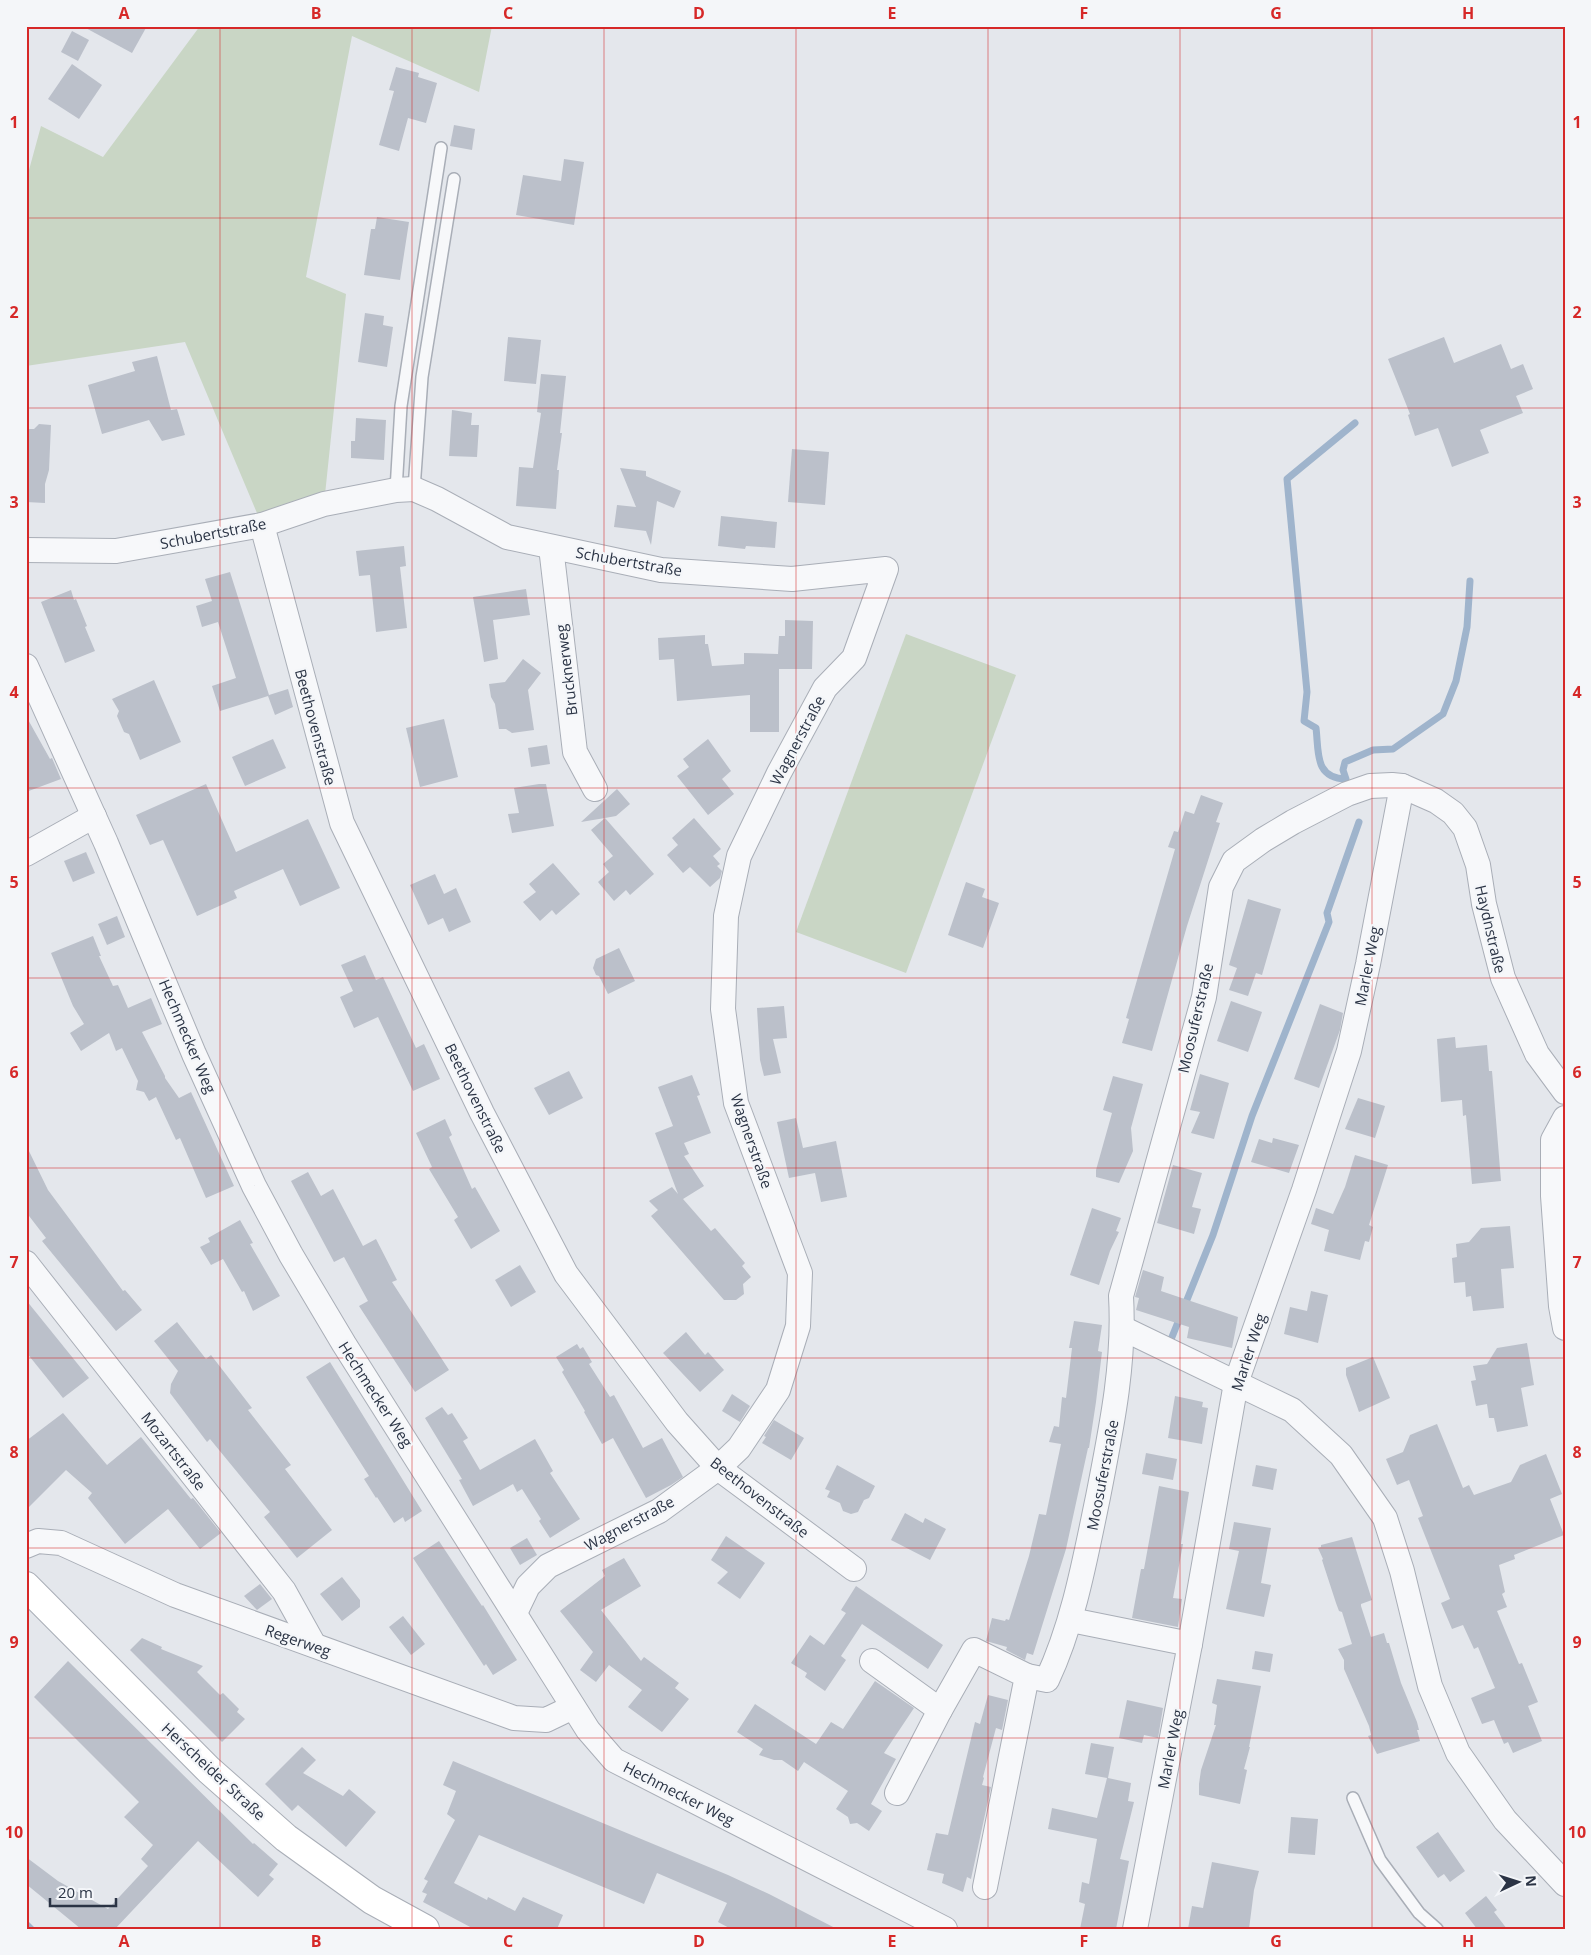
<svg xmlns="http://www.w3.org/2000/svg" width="1591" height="1955" font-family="'Open Sans',sans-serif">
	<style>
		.grass { fill: #c9d6c5 }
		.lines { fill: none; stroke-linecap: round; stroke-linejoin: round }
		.stream { stroke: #9fb4cc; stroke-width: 7 }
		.building { fill: #bbc0ca }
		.lane-casing { stroke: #a9aeb7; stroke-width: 14 }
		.street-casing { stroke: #a9aeb7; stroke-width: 26 }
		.secondary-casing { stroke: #a9aeb7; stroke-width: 30 }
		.lane { stroke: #f7f8fa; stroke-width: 11 }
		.street { stroke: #f7f8fa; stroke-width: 24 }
		.secondary { stroke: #fff; stroke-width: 28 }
		.grid { fill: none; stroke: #d62828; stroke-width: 1; stroke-opacity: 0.55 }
		.labels { text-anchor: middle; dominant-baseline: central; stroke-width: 4.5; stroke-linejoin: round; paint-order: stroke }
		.street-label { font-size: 15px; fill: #2b3445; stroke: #f4f6f9 }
		.neatline { fill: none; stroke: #d62828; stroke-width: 2 }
		.grid-label { font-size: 16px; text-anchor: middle; font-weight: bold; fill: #d62828 }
	</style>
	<rect width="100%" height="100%" fill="#e4e7ec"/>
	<g class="grass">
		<polygon points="200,26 492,26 479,92 352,36 306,277 346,294 324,504 262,525 185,342 26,366 26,181 41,126 103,157"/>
		<polygon points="906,634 1016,675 906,973 796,932"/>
	</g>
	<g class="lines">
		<g class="stream">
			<path d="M 1355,423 L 1287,479 L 1307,692 L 1304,721 L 1316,728 C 1319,752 1314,778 1346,779 L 1343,770 L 1345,762 L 1373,750 L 1393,749 L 1443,714 L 1456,681 L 1467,627 L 1470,581"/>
			<polyline points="1170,1342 1213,1235 1252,1116 1329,922 1327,913 1359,822"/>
			<polyline points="26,1924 31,1929"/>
		</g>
	</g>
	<g class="building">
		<polygon points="82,26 147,26 132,53"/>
		<polygon points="72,31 89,40 78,61 61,52"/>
		<polygon points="72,64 102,85 79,119 48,99"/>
		<polygon points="396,67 419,73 418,77 437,83 426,123 408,118 399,151 379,145 394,91 389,90"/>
		<polygon points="454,125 475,129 472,150 450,146"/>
		<polygon points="564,159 584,162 574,225 516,215 523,175 561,181"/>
		<polygon points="377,217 409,222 400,280 364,275 371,229 375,229"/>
		<polygon points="365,313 384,316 383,325 393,327 387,367 358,362"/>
		<polygon points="508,337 541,340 536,384 504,381"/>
		<polygon points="1444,337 1454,363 1501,344 1511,369 1523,364 1533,389 1516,396 1523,413 1480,430 1489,453 1452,467 1438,428 1415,436 1408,415 1410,414 1388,359"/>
		<polygon points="157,356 171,410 177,409 185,435 162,441 149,420 102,434 88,385 135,371 132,362"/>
		<polygon points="541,374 566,376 560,433 562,433 557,470 559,470 556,509 516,506 519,467 533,468 541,413 537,412"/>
		<polygon points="452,410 472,413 471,425 479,425 477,457 449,456"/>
		<polygon points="356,418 386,420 384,460 351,458 351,441 355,441"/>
		<polygon points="39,424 51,425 49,470 45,484 45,503 26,502 26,429 34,429"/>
		<polygon points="792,449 829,452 825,505 788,502"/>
		<polygon points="620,468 646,471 646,476 681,491 674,508 657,501 651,545 646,531 614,527 617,505 636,507"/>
		<polygon points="721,516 777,522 775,548 746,546 745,549 718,546"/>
		<polygon points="404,546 406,566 400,567 407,628 376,632 370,575 359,576 356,551"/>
		<polygon points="230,572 269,695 288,689 293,707 275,715 268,696 220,711 212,686 236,678 218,622 202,627 196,606 212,601 205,579"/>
		<polygon points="526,589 530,615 493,620 498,659 484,662 473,597"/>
		<polygon points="71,590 74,600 76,599 87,626 85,627 95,651 65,663 41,602"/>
		<polygon points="785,620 813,621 812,669 779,669 779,732 750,732 750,695 677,701 674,659 659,660 658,638 705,635 705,644 708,644 712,666 744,664 744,653 778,654 779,636 785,636"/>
		<polygon points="523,659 541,673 528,690 534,730 512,733 506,729 499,729 495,704 491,697 489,684 505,682"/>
		<polygon points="154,680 181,742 140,760 129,734 124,732 117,716 119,711 112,699"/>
		<polygon points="26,716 50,759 52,758 61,779 26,792"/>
		<polygon points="444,719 458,777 420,787 406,728"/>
		<polygon points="273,739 286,768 245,786 232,757"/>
		<polygon points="708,739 731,771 722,779 734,794 708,815 677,776 689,767 683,759"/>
		<polygon points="547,745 550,764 531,767 528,748"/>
		<polygon points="206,784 236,852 308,819 340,888 300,906 283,869 234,891 237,898 197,916 163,840 150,845 136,815"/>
		<polygon points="539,784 546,784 554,826 512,833 508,814 519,813 514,788"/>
		<polygon points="617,789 630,804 616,816 605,818 654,874 630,895 626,890 614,901 598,882 609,872 603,864 613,856 591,830 605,818 581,822"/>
		<polygon points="1201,795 1223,803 1216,822 1220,823 1187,926 1152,1051 1122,1043 1129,1019 1126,1018 1175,849 1168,847 1174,831 1178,832 1185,811 1194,814"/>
		<polygon points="694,818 721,849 713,856 720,864 717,866 722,871 720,878 710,887 690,867 683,873 667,855 678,845 672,838"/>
		<polygon points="86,852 95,873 73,882 64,861"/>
		<polygon points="553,863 580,894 556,915 552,910 540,921 523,902 536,892 529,884"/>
		<polygon points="435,874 444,894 456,888 471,922 449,932 443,918 428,925 410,885"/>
		<polygon points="966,882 985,889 982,897 999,903 983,948 948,935"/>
		<polygon points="1248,899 1281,909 1262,975 1256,973 1248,996 1229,990 1237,968 1229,965"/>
		<polygon points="117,916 125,937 107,945 98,924"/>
		<polygon points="93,936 101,956 99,956 113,986 118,985 128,1008 151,998 162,1024 142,1032 165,1076 165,1078 179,1098 191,1092 234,1186 206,1198 180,1138 176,1140 156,1097 149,1101 144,1092 136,1090 138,1081 122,1048 116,1051 109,1033 81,1051 70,1033 84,1024 73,1006 51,953"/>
		<polygon points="619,948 635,981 608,994 599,976 596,975 593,968 596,959"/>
		<polygon points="365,955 376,980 383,977 416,1048 424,1044 440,1079 413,1091 378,1017 354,1028 340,997 353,991 341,965"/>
		<polygon points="1231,1001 1262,1012 1248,1052 1217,1041"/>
		<polygon points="1320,1004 1343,1013 1340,1030 1319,1088 1294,1079"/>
		<polygon points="784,1006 787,1038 773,1039 781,1073 764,1076 760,1060 757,1008"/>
		<polygon points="1455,1037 1456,1048 1487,1045 1489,1071 1492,1071 1501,1181 1472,1184 1466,1115 1463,1116 1462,1100 1441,1102 1437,1039"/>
		<polygon points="569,1071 583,1098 549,1115 534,1088"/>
		<polygon points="1200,1074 1229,1083 1214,1139 1191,1133 1200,1112 1190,1110"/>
		<polygon points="692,1075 700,1095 697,1096 711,1133 684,1143 689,1154 684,1156 704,1186 683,1199 711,1231 715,1228 745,1263 742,1266 751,1277 743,1284 744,1294 736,1300 724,1300 651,1216 658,1210 649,1201 672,1187 678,1194 655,1133 673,1126 658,1087"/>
		<polygon points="1113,1076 1143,1084 1131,1128 1133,1151 1119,1183 1096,1177 1096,1170 1112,1113 1103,1110"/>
		<polygon points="1358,1098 1385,1106 1375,1138 1345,1129"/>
		<polygon points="796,1118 803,1148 836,1141 847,1197 821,1202 815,1173 789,1178 777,1122"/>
		<polygon points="445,1119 452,1135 449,1137 472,1189 475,1187 500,1231 471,1249 454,1220 458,1217 429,1169 432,1167 416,1133"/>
		<polygon points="1273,1138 1299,1145 1289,1173 1251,1162 1259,1139 1272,1143"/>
		<polygon points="26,1145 48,1190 123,1291 125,1290 142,1310 116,1331 42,1241 46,1238 26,1212"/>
		<polygon points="1355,1155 1388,1165 1369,1225 1373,1227 1369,1242 1365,1241 1360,1260 1324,1251 1329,1230 1311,1224 1316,1208 1333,1214 1345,1187"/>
		<polygon points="1173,1165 1202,1173 1192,1207 1201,1209 1194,1234 1157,1223"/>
		<polygon points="308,1172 321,1196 333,1189 363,1246 376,1239 397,1280 392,1282 449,1370 415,1392 359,1306 368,1301 344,1257 334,1262 291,1181"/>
		<polygon points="1092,1208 1121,1218 1116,1231 1119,1232 1110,1251 1099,1285 1070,1275"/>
		<polygon points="240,1220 253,1243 250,1244 280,1296 253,1311 244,1291 242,1292 223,1259 211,1265 200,1247 210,1242 208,1238"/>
		<polygon points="1510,1226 1514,1268 1501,1269 1504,1308 1473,1311 1471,1296 1466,1297 1465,1282 1454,1283 1452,1258 1457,1257 1456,1244 1469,1242 1481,1228"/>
		<polygon points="520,1265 536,1292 511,1307 495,1280"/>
		<polygon points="1143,1270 1164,1277 1161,1291 1238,1317 1232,1348 1187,1338 1189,1327 1136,1310 1139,1298 1135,1297"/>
		<polygon points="1311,1291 1328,1295 1318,1343 1284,1334 1290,1307 1307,1311"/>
		<polygon points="26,1300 89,1378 63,1398 26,1352"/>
		<polygon points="1074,1321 1102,1325 1098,1351 1102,1352 1096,1402 1089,1448 1088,1448 1066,1549 1033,1655 1027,1653 1025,1660 1006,1650 1007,1647 986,1641 992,1618 1005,1621 1006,1619 1009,1620 1029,1556 1039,1514 1046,1515 1061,1444 1049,1442 1054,1426 1059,1427 1062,1397 1066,1398 1072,1348 1069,1348"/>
		<polygon points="177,1322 206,1359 211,1355 252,1408 248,1410 291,1465 285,1469 332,1530 297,1558 264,1517 270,1512 210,1439 207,1442 170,1393 171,1384 178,1371 154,1341"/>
		<polygon points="686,1332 705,1355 708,1352 724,1370 700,1392 663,1353"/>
		<polygon points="1527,1343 1534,1385 1521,1388 1528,1426 1497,1432 1494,1418 1489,1418 1487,1404 1476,1406 1471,1381 1476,1380 1473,1366 1487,1364 1497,1348"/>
		<polygon points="577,1344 580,1349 583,1347 592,1362 589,1364 610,1397 614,1395 643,1448 662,1438 683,1477 671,1485 646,1498 613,1438 602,1444 584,1412 585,1411 562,1372 564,1370 556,1357"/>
		<polygon points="1373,1357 1390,1398 1359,1412 1346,1375 1346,1368"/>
		<polygon points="330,1362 422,1511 405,1522 403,1517 394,1523 377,1497 376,1498 364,1479 369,1476 306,1377"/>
		<polygon points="732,1394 750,1406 740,1422 722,1411"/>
		<polygon points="1175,1396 1203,1402 1202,1407 1208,1408 1202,1444 1168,1438"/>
		<polygon points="442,1407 448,1415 452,1413 468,1438 463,1441 480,1470 535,1439 553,1471 550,1473 580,1519 550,1538 539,1521 541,1519 522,1489 517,1492 513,1484 473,1506 459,1480 462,1479 425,1418"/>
		<polygon points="63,1413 107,1465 141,1437 191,1499 193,1498 221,1533 200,1549 168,1509 125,1544 88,1498 92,1493 66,1470 26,1510 26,1441"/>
		<polygon points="774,1420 804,1438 791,1460 762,1443 766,1437 764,1436"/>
		<polygon points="1437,1424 1463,1488 1469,1485 1474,1495 1511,1482 1520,1465 1546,1454 1562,1494 1550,1499 1564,1535 1514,1555 1515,1559 1499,1565 1505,1592 1502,1594 1507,1607 1497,1611 1519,1664 1522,1663 1538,1702 1528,1706 1542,1741 1513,1753 1508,1742 1504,1744 1494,1720 1482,1724 1471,1698 1495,1688 1478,1647 1474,1649 1463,1625 1452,1629 1441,1603 1450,1599 1418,1518 1423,1516 1409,1480 1397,1485 1386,1459 1403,1452 1410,1435"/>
		<polygon points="1146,1453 1177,1459 1173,1480 1142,1474"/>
		<polygon points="837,1465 875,1486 869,1498 864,1500 858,1512 851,1514 843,1511 840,1503 827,1497 830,1491 825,1489"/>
		<polygon points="1256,1465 1277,1469 1273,1490 1252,1486"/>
		<polygon points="1159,1486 1189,1492 1181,1544 1183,1544 1173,1598 1182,1599 1178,1627 1132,1618 1141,1569 1144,1569"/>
		<polygon points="905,1513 923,1523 925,1518 946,1529 930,1560 891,1540"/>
		<polygon points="1234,1522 1271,1528 1261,1583 1271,1585 1264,1617 1226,1609 1239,1551 1229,1549"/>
		<polygon points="726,1536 765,1563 740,1599 717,1583 728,1572 711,1560"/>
		<polygon points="1352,1537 1372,1600 1361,1604 1361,1606 1371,1637 1384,1633 1387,1643 1389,1643 1401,1683 1417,1722 1419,1730 1417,1730 1420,1741 1377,1754 1368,1736 1371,1735 1369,1726 1344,1669 1344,1660 1338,1649 1352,1644 1342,1612 1339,1611 1336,1603 1322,1560 1323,1559 1318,1548 1321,1547 1321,1545"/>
		<polygon points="527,1538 537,1555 520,1565 510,1548"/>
		<polygon points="439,1541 482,1606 483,1605 517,1660 493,1675 486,1664 484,1666 413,1558"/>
		<polygon points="624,1558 641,1586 601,1610 641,1661 644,1657 679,1683 675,1688 689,1699 662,1732 628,1707 642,1690 609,1665 596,1682 580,1670 593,1652 560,1611 605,1576 602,1570"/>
		<polygon points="342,1577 360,1600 360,1607 342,1621 320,1594"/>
		<polygon points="260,1584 272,1599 257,1610 244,1596"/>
		<polygon points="856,1586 943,1645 928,1669 862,1624 841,1656 846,1660 825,1691 805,1677 807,1673 791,1663 810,1635 824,1645 846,1613 841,1610"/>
		<polygon points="403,1616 425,1644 411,1655 389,1627"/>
		<polygon points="142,1638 162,1647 161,1649 203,1666 197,1672 220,1695 223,1693 239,1709 237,1712 245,1719 222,1742 130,1650"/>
		<polygon points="1255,1651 1273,1654 1270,1672 1252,1669"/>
		<polygon points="68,1661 253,1844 254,1843 278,1864 269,1875 274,1879 258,1897 198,1841 115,1929 81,1929 26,1884 26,1857 58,1881 108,1909 148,1866 141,1859 153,1845 124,1817 139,1802 34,1697"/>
		<polygon points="1217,1679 1261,1686 1249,1747 1250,1747 1244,1769 1247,1770 1240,1804 1199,1795 1199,1784 1201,1770 1216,1725 1214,1725 1217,1705 1212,1703"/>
		<polygon points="875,1681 914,1708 884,1753 896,1759 871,1804 882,1811 869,1831 857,1823 850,1824 848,1817 836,1809 848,1791 804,1762 798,1771 782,1760 774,1760 759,1755 763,1749 737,1732 755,1704 816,1744 831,1722 843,1729"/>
		<polygon points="988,1695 1008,1700 1002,1730 996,1728 983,1777 984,1778 982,1785 991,1787 971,1879 967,1877 963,1892 942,1883 944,1874 927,1870 936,1833 948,1835 975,1722 980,1724"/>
		<polygon points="1127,1700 1163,1708 1158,1738 1144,1735 1142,1743 1119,1738"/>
		<polygon points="1091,1743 1114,1747 1108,1778 1131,1783 1128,1801 1134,1802 1120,1859 1129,1861 1116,1929 1080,1929 1085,1904 1079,1902 1082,1882 1089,1884 1097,1839 1048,1829 1052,1808 1097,1818 1107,1778 1085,1774"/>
		<polygon points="302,1747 316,1760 303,1773 343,1796 349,1789 376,1812 346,1847 298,1805 292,1811 265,1784"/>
		<polygon points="453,1761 728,1875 769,1894 837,1929 731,1929 718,1922 727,1903 657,1873 644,1904 479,1835 454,1883 487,1900 488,1897 515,1911 523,1897 563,1915 557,1929 474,1929 423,1902 427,1894 422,1892 428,1881 424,1879 455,1820 447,1814 456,1791 443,1785"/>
		<polygon points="1291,1817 1318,1819 1315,1855 1288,1853"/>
		<polygon points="1438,1832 1465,1871 1450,1882 1444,1874 1438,1878 1416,1847"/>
		<polygon points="1212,1862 1259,1871 1254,1890 1249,1929 1188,1929 1192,1906 1203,1908"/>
		<polygon points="1486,1896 1497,1910 1494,1912 1507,1929 1477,1929 1465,1913"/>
	</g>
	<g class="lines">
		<defs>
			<g id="lane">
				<polyline points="414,489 422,377 454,179"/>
				<polyline points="396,490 401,406 441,148"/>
				<polyline points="1353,1798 1380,1860 1419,1913 1437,1929"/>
			</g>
			<g id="street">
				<polyline points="262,525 342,823 482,1113 566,1274 677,1422 718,1468 854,1569"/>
				<polyline points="551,547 575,752 595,789"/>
				<polyline points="26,550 116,551 262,525 324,504 396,490 414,489 437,499 507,537 661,570 792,579 886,569 854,658 825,688 779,773 739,856 726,916 723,1009 736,1103 800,1273 798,1326 778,1390 739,1448 718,1468 659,1511 548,1566 528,1586 515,1613"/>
				<polyline points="26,666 106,843 194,1054 254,1186 291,1255 344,1344 588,1730 614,1760 945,1929"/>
				<polyline points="26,854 94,816"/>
				<polyline points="1565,1118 1553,1140 1553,1196 1561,1306 1565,1328"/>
				<polyline points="26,1263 284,1591 314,1645"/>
				<polyline points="1122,1328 1292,1410 1341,1455 1385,1518 1402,1571 1430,1686 1458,1753 1505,1820 1565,1884"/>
				<polyline points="26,1546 38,1541 61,1543 175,1595 514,1718 546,1720 573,1707"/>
				<polyline points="1071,1620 1190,1644"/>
				<polyline points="872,1661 940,1710 897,1793"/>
				<path d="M 1027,1676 L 1047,1680 C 1074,1622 1085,1559 1098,1497 C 1111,1430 1125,1364 1121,1296 L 1204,997 L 1221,887 L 1234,861 L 1263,840 L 1293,822 L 1347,794 L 1370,786 L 1392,785 L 1402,786 L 1436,801 L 1453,813 L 1465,828 L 1478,865 L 1484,904 L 1503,978 L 1537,1054 L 1565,1092"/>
				<polyline points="940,1710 974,1650 1027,1676 985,1887"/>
				<polyline points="1135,1929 1190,1644 1236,1383 1304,1190 1349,1051 1368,964 1402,786"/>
			</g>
			<polyline id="secondary" points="26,1586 209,1770 286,1838 372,1900 425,1929"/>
		</defs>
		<use href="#lane" class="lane-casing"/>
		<use href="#street" class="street-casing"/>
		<use href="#secondary" class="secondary-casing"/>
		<use href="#lane" class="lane"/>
		<use href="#street" class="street"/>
		<use href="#secondary" class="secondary"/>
	</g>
	<path class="grid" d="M 220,26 L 220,1929M 412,26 L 412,1929M 604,26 L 604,1929M 796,26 L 796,1929M 988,26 L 988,1929M 1180,26 L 1180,1929M 1372,26 L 1372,1929M 26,218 L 1565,218M 26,408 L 1565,408M 26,598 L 1565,598M 26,788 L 1565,788M 26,978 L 1565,978M 26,1168 L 1565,1168M 26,1358 L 1565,1358M 26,1548 L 1565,1548M 26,1738 L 1565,1738"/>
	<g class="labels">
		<g class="street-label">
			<text transform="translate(213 533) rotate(-11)">Schubertstraße</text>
			<text transform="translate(629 561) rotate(10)">Schubertstraße</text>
			<text transform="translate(566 670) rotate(-97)">Brucknerweg</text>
			<text transform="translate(316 727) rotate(75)">Beethovenstraße</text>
			<text transform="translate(797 740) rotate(-62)">Wagnerstraße</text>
			<text transform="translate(1491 929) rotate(77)">Haydnstraße</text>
			<text transform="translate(1367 966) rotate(-79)">Marler Weg</text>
			<text transform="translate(1195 1018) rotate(-77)">Moosuferstraße</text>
			<text transform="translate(188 1036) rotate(67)">Hechmecker Weg</text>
			<text transform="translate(476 1098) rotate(64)">Beethovenstraße</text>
			<text transform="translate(752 1141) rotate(71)">Wagnerstraße</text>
			<text transform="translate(1248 1352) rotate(-72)">Marler Weg</text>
			<text transform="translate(376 1394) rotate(57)">Hechmecker Weg</text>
			<text transform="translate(174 1451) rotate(52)">Mozartstraße</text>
			<text transform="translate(1102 1475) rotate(-79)">Moosuferstraße</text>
			<text transform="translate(760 1497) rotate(38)">Beethovenstraße</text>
			<text transform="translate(629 1523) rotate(-28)">Wagnerstraße</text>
			<text transform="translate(298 1640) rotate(19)">Regerweg</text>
			<text transform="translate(1170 1749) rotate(-79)">Marler Weg</text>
			<text transform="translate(214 1771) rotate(43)">Herscheider Straße</text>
			<text transform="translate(679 1793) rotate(27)">Hechmecker Weg</text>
		</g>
	</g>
	<rect width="1591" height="1955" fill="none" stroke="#f4f6f9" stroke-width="55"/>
	<g transform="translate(1518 1882) rotate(86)" stroke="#f4f6f9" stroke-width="4" paint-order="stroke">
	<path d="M0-4L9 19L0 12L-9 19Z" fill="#2b3445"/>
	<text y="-8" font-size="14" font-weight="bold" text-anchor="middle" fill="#2b3445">N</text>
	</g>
	<path d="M50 1898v8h66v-8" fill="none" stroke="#2b3445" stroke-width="2.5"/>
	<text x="58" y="1898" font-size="15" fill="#2b3445" stroke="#f4f6f9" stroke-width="4" paint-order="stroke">20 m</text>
	<rect x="28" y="28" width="1536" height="1900" class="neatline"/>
	<g class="grid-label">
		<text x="124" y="19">A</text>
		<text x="316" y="19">B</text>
		<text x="508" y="19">C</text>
		<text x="699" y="19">D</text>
		<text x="892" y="19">E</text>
		<text x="1084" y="19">F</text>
		<text x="1276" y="19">G</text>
		<text x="1468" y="19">H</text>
		<text x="14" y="128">1</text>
		<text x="1577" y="128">1</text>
		<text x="14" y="318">2</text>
		<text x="1577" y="318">2</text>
		<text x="14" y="508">3</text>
		<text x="1577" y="508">3</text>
		<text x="14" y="698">4</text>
		<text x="1577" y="698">4</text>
		<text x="14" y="888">5</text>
		<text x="1577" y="888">5</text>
		<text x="14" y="1078">6</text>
		<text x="1577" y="1078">6</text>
		<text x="14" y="1268">7</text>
		<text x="1577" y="1268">7</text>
		<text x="14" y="1458">8</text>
		<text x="1577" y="1458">8</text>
		<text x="14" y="1648">9</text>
		<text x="1577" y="1648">9</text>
		<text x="14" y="1838">10</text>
		<text x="1577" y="1838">10</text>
		<text x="124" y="1947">A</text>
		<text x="316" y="1947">B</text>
		<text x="508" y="1947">C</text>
		<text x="699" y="1947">D</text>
		<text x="892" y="1947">E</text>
		<text x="1084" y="1947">F</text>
		<text x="1276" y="1947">G</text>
		<text x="1468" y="1947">H</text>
	</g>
</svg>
